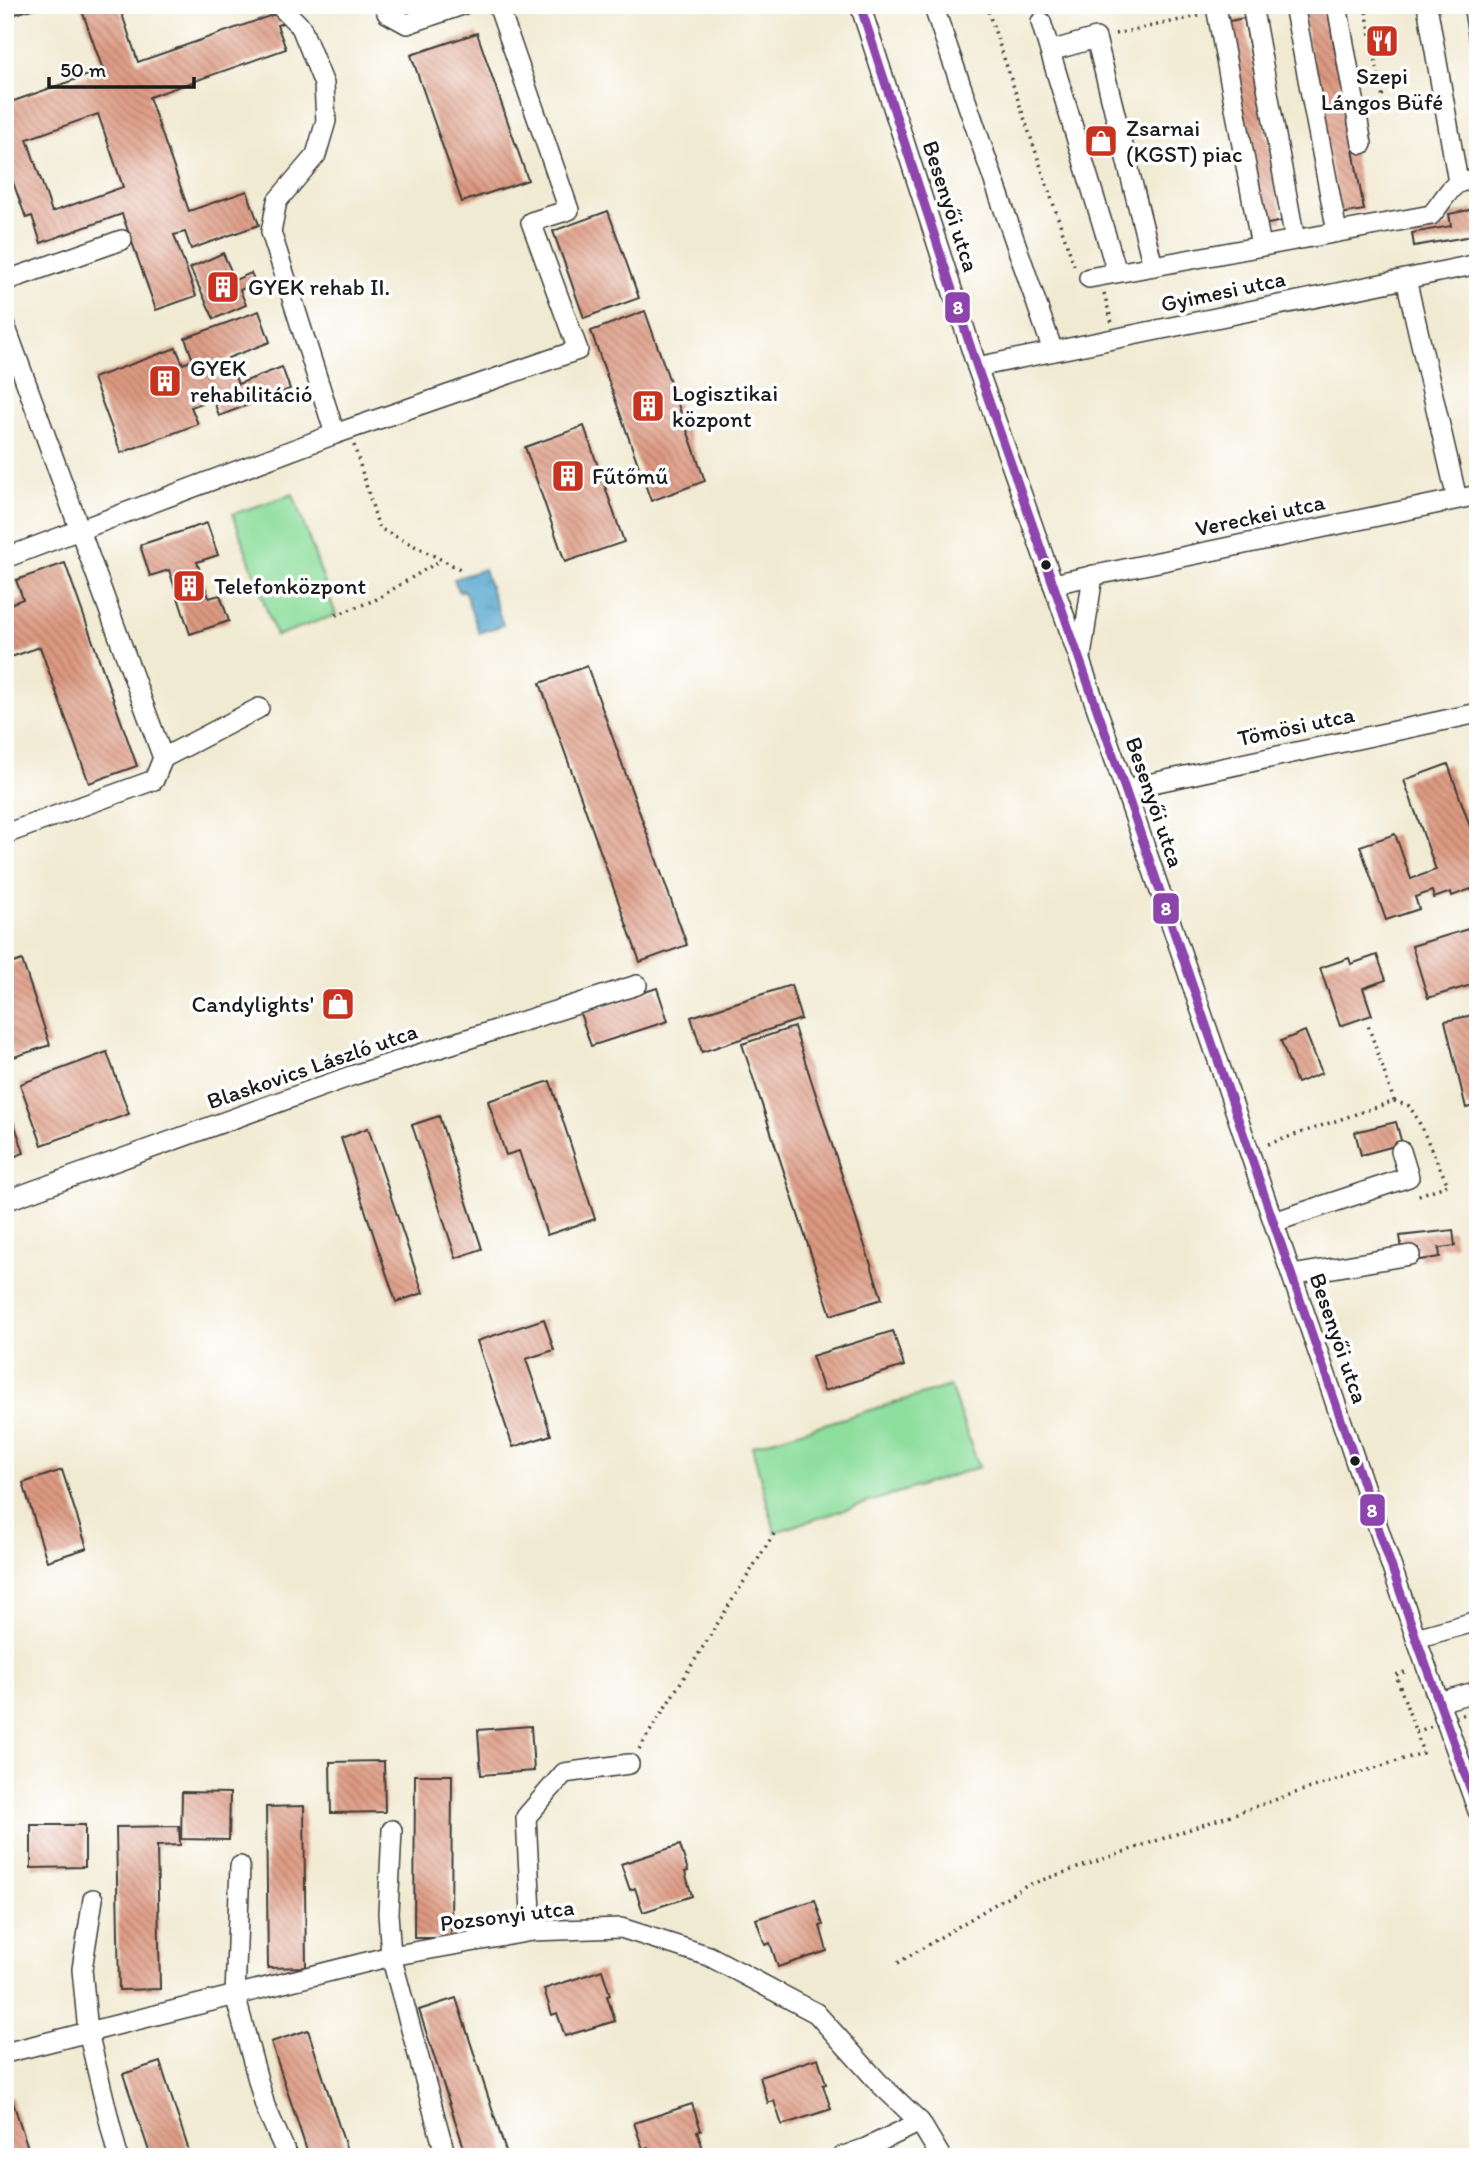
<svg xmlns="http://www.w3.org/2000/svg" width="1483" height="2162" font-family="Itim,sans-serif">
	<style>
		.green { fill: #8ede9e; stroke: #557d5d; stroke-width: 2 }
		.water { fill: url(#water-ripples); stroke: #376074; stroke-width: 2 }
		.building { fill: url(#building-back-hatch); fill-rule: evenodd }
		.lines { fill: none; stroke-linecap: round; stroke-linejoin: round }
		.minor-casing { stroke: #3c3b37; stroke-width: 22 }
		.path { stroke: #3c3b37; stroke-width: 3.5; stroke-dasharray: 2 5; stroke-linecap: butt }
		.minor { stroke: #fff; stroke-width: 19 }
		.path-bridge { stroke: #3c3b37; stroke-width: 3.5; stroke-dasharray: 2 5; stroke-linecap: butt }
		.bus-1-casing { stroke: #fff; stroke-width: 14 }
		.bus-1 { stroke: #8e44ad; stroke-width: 9 }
		.bus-dot { fill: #1c1c1c; stroke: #fff; stroke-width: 2.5 }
		.labels { text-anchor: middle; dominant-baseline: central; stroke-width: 7; stroke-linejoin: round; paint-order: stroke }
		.poi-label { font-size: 23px; fill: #1c1c1c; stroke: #fff; text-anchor: start }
		.street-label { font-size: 23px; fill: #1c1c1c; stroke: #fff }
		.line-badge { stroke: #fff; stroke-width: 2.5 }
		.badge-label { font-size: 19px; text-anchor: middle; font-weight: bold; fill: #fff }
	</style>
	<defs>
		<pattern id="water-ripples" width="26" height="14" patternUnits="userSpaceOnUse" patternTransform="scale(1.75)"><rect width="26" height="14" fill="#52a5cd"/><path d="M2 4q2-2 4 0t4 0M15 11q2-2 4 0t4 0" fill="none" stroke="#4386a6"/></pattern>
		<pattern id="building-back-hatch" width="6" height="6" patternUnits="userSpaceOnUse" patternTransform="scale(1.75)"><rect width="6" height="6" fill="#dd9981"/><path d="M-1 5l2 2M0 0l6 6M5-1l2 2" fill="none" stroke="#b27c69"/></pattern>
	</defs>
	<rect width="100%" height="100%" fill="#fff"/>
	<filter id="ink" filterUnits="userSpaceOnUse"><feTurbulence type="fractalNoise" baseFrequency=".0143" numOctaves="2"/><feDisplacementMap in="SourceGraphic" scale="14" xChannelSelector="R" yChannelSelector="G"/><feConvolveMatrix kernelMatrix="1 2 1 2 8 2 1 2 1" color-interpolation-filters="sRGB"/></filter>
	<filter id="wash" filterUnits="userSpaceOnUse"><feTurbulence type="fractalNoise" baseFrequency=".00686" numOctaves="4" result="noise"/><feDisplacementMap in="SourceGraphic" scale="28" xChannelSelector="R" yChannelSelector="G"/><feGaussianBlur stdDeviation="1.57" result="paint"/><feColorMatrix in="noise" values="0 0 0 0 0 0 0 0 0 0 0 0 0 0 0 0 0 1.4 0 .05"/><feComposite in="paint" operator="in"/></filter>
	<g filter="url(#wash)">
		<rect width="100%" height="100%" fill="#f1ead2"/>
		<g class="green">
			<polygon points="293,494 336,615 276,636 233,514"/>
			<polygon points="950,1386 979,1467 775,1532 752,1446"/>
		</g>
		<polygon class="water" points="484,569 503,625 479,633 464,590 459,592 454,579"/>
		<g id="blocks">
			<g class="building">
				<polygon points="5,5 41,5 41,6 9,16"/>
				<path d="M 80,5 L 119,5 L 138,62 L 281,12 L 285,22 L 277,25 L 286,49 L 149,97 L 189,211 L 247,191 L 259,225 L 191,249 L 185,232 L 174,235 L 196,296 L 156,310 L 122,214 L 41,243 L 32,216 L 26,218 L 5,160 L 5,104 L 103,70 ZM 98,114 L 123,187 L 52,212 L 27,139 Z"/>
				<polygon points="1313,5 1327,5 1364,210 1340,214 1302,7"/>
				<polygon points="1244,18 1283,221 1263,225 1225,22"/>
				<polygon points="477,33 528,180 462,202 411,55"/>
				<polygon points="1474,209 1478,235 1414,246 1412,233 1451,226 1449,214"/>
				<polygon points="608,211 639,298 584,318 553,231"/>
				<polygon points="223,253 235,280 251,273 256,283 240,290 246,305 214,319 190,268"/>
				<polygon points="259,311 270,342 228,358 238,384 282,367 290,389 219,416 213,399 191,407 198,424 121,453 93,378 176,348 183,364 193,360 185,338"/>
				<polygon points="645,311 705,481 651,501 591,331"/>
				<polygon points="584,426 624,542 565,562 525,447"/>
				<polygon points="207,523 218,555 197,562 209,598 220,595 229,621 190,634 169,570 150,576 140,545"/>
				<polygon points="65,563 137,766 89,783 40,647 5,659 5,606 23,599 16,580"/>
				<polygon points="587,666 687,945 640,962 540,683"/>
				<polygon points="1448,764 1478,849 1478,891 1473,893 1471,889 1452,896 1451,892 1434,898 1432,891 1415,897 1419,909 1386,920 1360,846 1395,834 1411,879 1436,870 1404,780"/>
				<polygon points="1478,926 1478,983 1428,998 1412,946"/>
				<polygon points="1377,955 1386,980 1363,988 1372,1015 1340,1026 1320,968 1349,958 1351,964"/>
				<polygon points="22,960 50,1045 14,1057 5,1030 5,966"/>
				<polygon points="791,985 801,1019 702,1052 691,1017"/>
				<polygon points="657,988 668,1021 591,1046 580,1013"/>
				<polygon points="1477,1014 1478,1105 1466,1108 1445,1021"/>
				<polygon points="794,1027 882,1299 831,1315 742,1044"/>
				<polygon points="1305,1031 1322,1073 1297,1083 1281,1041"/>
				<polygon points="107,1052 129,1114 42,1145 20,1084"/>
				<polygon points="550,1081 595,1219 547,1235 519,1151 506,1155 488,1101"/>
				<polygon points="439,1116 482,1249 456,1258 412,1125"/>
				<polygon points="12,1117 24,1153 5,1160 5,1120"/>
				<polygon points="1396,1122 1402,1144 1361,1155 1355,1132"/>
				<polygon points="368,1128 423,1293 396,1302 341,1138"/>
				<polygon points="1453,1230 1455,1246 1439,1248 1440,1257 1420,1260 1419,1248 1402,1250 1400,1236"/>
				<polygon points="544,1319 554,1350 526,1359 551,1435 513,1447 477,1341"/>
				<polygon points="893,1331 904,1366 824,1391 812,1356"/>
				<polygon points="62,1470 87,1548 47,1561 23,1483"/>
				<polygon points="531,1726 534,1771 481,1775 478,1730"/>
				<polygon points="384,1761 385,1812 331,1813 330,1762"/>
				<polygon points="415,1775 452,1775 451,1938 414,1938"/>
				<polygon points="182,1792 230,1793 229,1840 181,1839"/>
				<polygon points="304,1806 306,1967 268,1968 266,1807"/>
				<polygon points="31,1825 85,1825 85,1867 31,1868"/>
				<polygon points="179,1826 180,1845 157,1846 160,1989 119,1990 116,1827"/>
				<polygon points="680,1845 688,1871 685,1872 692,1896 643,1912 635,1888 630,1890 621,1864"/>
				<polygon points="815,1900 823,1925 820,1926 827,1951 778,1967 770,1943 765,1945 756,1919"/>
				<polygon points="602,1970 610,1995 607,1996 615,2021 565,2036 557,2013 552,2015 544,1989"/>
				<polygon points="456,1998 506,2152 492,2157 467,2157 419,2010"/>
				<polygon points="308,2030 349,2157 309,2157 271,2042"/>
				<polygon points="818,2058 826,2084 823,2085 831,2109 782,2125 774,2101 768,2103 760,2077"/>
				<polygon points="160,2062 191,2157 151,2157 123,2074"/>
				<polygon points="11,2096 31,2157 5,2157 5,2098"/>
				<polygon points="692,2104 701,2130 697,2131 705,2155 651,2157 648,2147 643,2149 634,2123"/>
			</g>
		</g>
	</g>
	<g filter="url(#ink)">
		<use href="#blocks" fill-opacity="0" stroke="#3c3b37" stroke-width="2"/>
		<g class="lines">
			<defs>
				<g id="minor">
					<polyline points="279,5 301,27 324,84 326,121 316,155 277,201 271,232 335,434"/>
					<polyline points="385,5 387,13 407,24 462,5"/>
					<polyline points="860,5 977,367 1125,789 1416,1638 1478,1811"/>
					<polyline points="933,5 1053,351"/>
					<polyline points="1252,5 1295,240"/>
					<polyline points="1294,5 1337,232"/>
					<polyline points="1337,5 1362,144"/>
					<polyline points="1427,5 1458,182"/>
					<polyline points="1473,5 1478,34"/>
					<polyline points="1217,12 1261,246"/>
					<polyline points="1041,22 1117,272"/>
					<polyline points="1050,51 1096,38 1153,266"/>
					<path d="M 1089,278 L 1431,215 C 1440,206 1450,185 1461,182 C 1466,180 1472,180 1478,179"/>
					<polyline points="1406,279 1457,499"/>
					<polyline points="5,281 122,240"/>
					<polyline points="5,325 163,758 154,780 5,834"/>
					<polyline points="977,367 1478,264"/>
					<polyline points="5,558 335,434 578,350 531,222 569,210 498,5"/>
					<polyline points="1053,584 1478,495"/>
					<polyline points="1081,657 1093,575"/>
					<polyline points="163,758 259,708"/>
					<polyline points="1125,789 1478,713"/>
					<polyline points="5,1201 351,1076 637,985"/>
					<polyline points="1274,1222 1409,1177 1401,1151"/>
					<polyline points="1292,1275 1410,1255"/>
					<polyline points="1416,1638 1478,1621"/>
					<polyline points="1439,1702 1478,1691"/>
					<polyline points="392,1830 388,1913 391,1956 446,2157"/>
					<polyline points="240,1866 235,1995 265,2106 288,2157"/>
					<polyline points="93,1899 82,1969 88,2032 118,2157"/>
					<polyline points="532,1931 526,1817 564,1773 629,1764"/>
					<polyline points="5,2053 391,1956 532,1931 621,1928 709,1956 816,2013 879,2083 920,2122 941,2157"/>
					<polyline points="841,2157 866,2148 920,2122"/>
				</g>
			</defs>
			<use href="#minor" class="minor-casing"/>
			<g class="path">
				<polyline points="986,5 1074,265"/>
				<polyline points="1365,5 1385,109"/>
				<polyline points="1115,34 1199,16"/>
				<polyline points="1104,293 1112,323"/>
				<polyline points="354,445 379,528 462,570"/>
				<polyline points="336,615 375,600 441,560"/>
				<polyline points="1394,1101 1409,1106 1417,1118 1448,1185 1416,1196"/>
				<polyline points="1268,1144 1394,1101 1368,1025"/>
				<polyline points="639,1749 775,1532"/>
				<polyline points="898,1963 1025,1886 1301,1791 1423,1753 1396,1675 1407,1671"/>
			</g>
			<use href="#minor" class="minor"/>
			<polyline class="path-bridge" points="1416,1732 1476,1710"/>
			<defs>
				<polyline id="bus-1" points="860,5 977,367 1125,789 1416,1638 1478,1810"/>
			</defs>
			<use href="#bus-1" class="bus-1-casing"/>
			<use href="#bus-1" class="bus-1"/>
		</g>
	</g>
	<defs>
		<symbol id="restaurant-square" viewBox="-11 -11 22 22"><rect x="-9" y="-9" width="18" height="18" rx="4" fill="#c8321e" stroke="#fff"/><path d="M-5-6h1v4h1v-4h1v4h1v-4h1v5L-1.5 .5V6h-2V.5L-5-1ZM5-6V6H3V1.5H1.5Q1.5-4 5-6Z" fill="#fff"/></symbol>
		<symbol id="shop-square" viewBox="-11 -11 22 22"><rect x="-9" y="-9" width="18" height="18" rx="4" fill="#c8321e" stroke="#fff"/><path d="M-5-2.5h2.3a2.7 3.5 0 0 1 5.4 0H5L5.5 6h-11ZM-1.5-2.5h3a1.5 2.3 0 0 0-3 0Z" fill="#fff"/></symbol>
		<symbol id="building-square" viewBox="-11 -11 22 22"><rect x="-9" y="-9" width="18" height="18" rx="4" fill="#c8321e" stroke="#fff"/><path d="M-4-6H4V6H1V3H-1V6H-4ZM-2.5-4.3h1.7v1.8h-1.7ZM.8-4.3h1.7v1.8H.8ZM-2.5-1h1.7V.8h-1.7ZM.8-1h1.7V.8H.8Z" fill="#fff"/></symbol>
	</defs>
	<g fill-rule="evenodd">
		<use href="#restaurant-square" x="1363" y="22" width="38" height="38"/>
		<use href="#shop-square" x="1082" y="122" width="38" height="38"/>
		<use href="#building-square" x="204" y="268" width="38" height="38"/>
		<use href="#building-square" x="146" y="362" width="38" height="38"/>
		<use href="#building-square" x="629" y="387" width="38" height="38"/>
		<use href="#building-square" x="549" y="457" width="38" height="38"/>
		<use href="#building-square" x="170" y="567" width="38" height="38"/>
		<use href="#shop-square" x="319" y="985" width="38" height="38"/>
	</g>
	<g class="bus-dot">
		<circle cx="1046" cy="565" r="6"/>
		<circle cx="1355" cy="1461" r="6"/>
	</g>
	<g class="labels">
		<g class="poi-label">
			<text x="1382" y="76" text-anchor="middle">Szepi<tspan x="1382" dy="26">Lángos Büfé</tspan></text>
			<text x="1126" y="128">Zsarnai<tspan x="1126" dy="26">(KGST) piac</tspan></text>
			<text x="248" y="287">GYEK rehab II.</text>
			<text x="190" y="368">GYEK<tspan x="190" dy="26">rehabilitáció</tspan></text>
			<text x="672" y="393">Logisztikai<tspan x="672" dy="26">központ</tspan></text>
			<text x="592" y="476">Fűtőmű</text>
			<text x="214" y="586">Telefonközpont</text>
			<text x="314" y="1004" text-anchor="end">Candylights'</text>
		</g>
		<g class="street-label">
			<text transform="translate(951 206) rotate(72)">Besenyői utca</text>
			<text transform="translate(1223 291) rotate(-12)">Gyimesi utca</text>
			<text transform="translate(1260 515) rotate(-12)">Vereckei utca</text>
			<text transform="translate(1296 726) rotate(-12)">Tömösi utca</text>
			<text transform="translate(1155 802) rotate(71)">Besenyői utca</text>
			<text transform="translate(312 1066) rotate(-19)">Blaskovics László utca</text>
			<text transform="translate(1339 1338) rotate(71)">Besenyői utca</text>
			<text transform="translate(507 1915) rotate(-7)">Pozsonyi utca</text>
		</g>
	</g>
	<g class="line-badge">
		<rect x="944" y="291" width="27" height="33" rx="7" fill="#8e44ad"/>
		<rect x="1152" y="892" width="28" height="33" rx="7" fill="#8e44ad"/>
		<rect x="1359" y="1493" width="27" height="34" rx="7" fill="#8e44ad"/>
	</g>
	<g class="badge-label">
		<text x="958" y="314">8</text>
		<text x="1166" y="915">8</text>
		<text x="1372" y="1517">8</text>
	</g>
	<rect width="1483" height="2162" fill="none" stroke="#fff" stroke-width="28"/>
	<path d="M49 77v10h145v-10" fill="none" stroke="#1c1c1c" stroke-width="3.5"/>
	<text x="60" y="77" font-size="21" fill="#1c1c1c" stroke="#ffffff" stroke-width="5" paint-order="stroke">50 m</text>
</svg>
